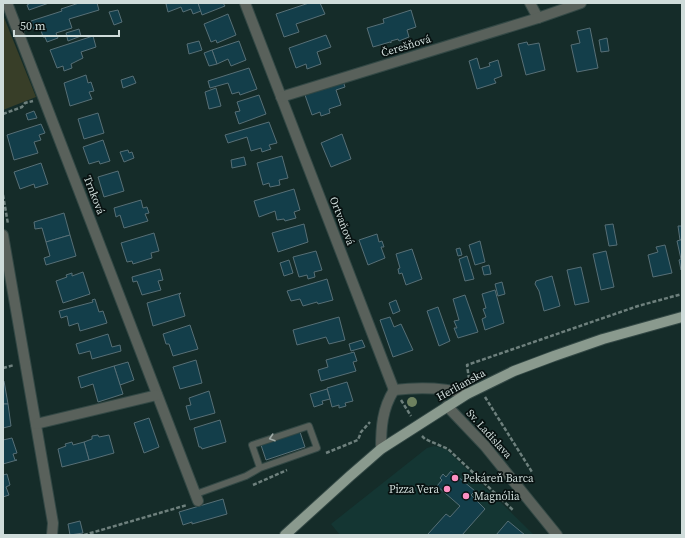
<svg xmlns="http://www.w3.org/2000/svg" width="685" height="538" font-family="'Source Serif 4',serif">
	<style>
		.built { fill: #143633 }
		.green { fill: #383e28 }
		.building { fill: #133e4a; stroke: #576f76 }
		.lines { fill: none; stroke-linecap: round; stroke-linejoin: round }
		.service-casing { stroke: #334845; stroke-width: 8 }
		.minor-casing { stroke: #334845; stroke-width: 12 }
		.primary-casing { stroke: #334845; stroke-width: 12 }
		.path { stroke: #6e807d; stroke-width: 2.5; stroke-dasharray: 4 2; stroke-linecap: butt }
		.service { stroke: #59615b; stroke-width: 6 }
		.minor { stroke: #59615b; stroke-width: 10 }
		.primary { stroke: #8a9a8e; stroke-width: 10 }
		.tree { fill: #6e815f }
		.oneway { stroke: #a0aba7 }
		.poi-dot { fill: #fc8fc2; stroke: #081211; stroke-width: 1.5 }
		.labels { text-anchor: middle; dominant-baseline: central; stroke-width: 3.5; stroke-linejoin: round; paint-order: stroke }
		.street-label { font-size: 11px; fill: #cfdcda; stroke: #081211 }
		.poi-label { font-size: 11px; fill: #cfdcda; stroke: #081211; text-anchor: start }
	</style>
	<rect width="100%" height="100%" fill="#152c29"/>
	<polygon class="built" points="434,446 446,449 534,535 340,535 331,524 427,448"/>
	<polygon class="green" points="3,15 36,97 3,110"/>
	<g class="building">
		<polygon points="29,3 49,3 29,10 27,5 29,4"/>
		<polygon points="79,3 97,3 99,10 69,19 72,28 56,33 58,38 47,42 45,37 43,37 40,27 33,29 31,21 59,12 62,11 61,9"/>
		<polygon points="169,3 198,3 201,11 193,14 191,9 183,12 181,7 168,12 166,4"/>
		<polygon points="198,3 223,3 225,6 202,15"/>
		<polygon points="309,3 320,3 325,14 296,24 299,32 284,37 276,14"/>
		<polygon points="118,10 122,22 114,25 109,12"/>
		<polygon points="411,10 416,27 407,30 409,37 399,41 398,39 391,41 391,43 390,42 373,47 367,28 384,23 383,19"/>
		<polygon points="228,14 236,35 217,43 216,40 211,42 204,24"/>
		<polygon points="590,28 598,68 577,72 571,45 580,43 577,31"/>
		<polygon points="79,29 81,36 68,41 66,33"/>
		<polygon points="326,35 331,47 317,52 321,64 307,69 306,64 296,68 289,48"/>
		<polygon points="93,36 96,47 81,52 83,58 71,64 72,68 64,71 63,66 57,68 50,50"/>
		<polygon points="607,38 609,51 601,52 599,40"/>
		<polygon points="199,41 202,50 189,54 187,44"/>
		<polygon points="239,41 246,60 231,66 228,59 217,64 212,50"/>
		<polygon points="527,42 528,45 539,43 545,70 526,75 518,44"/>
		<polygon points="212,50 217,64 209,66 204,53"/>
		<polygon points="477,58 480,69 490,66 489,63 498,60 502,76 494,79 496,83 477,89 469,61"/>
		<polygon points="249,68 257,89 240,95 239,92 232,94 228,83 210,88 208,81"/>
		<polygon points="86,75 88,83 91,82 94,91 89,92 92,99 70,106 64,83"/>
		<polygon points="133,76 136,83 123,88 121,80"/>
		<polygon points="343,81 345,87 336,90 341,105 329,109 330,113 321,116 320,112 312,115 305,95"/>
		<polygon points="216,88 221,106 209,109 205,92"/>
		<polygon points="259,95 266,114 239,124 235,112 240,111 237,102"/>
		<polygon points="34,111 37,118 28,120 26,114"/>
		<polygon points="98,113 104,133 84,139 78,119"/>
		<polygon points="269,122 277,143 269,145 271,149 262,152 261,148 251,151 247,137 228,143 225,135"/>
		<polygon points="41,124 45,133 39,135 41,140 34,142 38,153 14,160 7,135"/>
		<polygon points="342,134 351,159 331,167 321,143"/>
		<polygon points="103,140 110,161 100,164 99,161 89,164 83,147"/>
		<polygon points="128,150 129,153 132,152 134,158 124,162 120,152"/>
		<polygon points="282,156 288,178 279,180 280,185 270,187 269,183 263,185 257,163"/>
		<polygon points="244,157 246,165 232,168 231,160"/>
		<polygon points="41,163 48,184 35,188 34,184 20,189 14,172"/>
		<polygon points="118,171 124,191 104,197 98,177"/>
		<polygon points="294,189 300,210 294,212 296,218 285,221 284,219 277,220 275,211 259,217 254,201"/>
		<polygon points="141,200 143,208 147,207 149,213 145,214 148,221 124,228 120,215 116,217 114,208"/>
		<polygon points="64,213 70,235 46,242 42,228 35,229 34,222"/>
		<polygon points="304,224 308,242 278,252 272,233"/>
		<polygon points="613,224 617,245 609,246 605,225"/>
		<polygon points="678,226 682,226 682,240 680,240"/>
		<polygon points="154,233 159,251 151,253 152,258 133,264 132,261 127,262 121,243"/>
		<polygon points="377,234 379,242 382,241 384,247 381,247 385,258 368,265 359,240"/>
		<polygon points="70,235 76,256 46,265 44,258 50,256 46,242"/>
		<polygon points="680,240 682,240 681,270 679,260 681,259 677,241"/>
		<polygon points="480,241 485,262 475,265 469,245"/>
		<polygon points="665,245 672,273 653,277 648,255 658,252 656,247"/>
		<polygon points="460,248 462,255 458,256 456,249"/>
		<polygon points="412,249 422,279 406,285 402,273 399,274 398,269 400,268 396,254"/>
		<polygon points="316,251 322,270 314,272 315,277 308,279 307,275 299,277 293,257"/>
		<polygon points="606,251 614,287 601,290 593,254"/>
		<polygon points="467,256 474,279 465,281 459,259"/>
		<polygon points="289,260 293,273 284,276 280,263"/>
		<polygon points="489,265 491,274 484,275 482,267"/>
		<polygon points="581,267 589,302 575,305 567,270"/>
		<polygon points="160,269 163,280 158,281 161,290 142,295 137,281 133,282 132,277"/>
		<polygon points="83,272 90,294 63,303 56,281 67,277 66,275 72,273 72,276"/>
		<polygon points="552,276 560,306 544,311 539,291 535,284 536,281"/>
		<polygon points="327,279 333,300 318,304 317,302 303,306 300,299 291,301 287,291"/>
		<polygon points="502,282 505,294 498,296 495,284"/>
		<polygon points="495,290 504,323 485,330 482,319 486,317 483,309 486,308 482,294"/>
		<polygon points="181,293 179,295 185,316 153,326 147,303"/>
		<polygon points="465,295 478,332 458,338 454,328 457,328 454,321 459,320 453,299"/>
		<polygon points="95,299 99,312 103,311 107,323 80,331 78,323 69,326 67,316 61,318 59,311 93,302 92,300"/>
		<polygon points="396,300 400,311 393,314 389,303"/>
		<polygon points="438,307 450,341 439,346 427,311"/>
		<polygon points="339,317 345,340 329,344 326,337 297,345 293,330"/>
		<polygon points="390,317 394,327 401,324 413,350 393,357 380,320"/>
		<polygon points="190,325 198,349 173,356 169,344 166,344 163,334"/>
		<polygon points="108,334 112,347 120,345 121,351 92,359 90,351 79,354 76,344"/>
		<polygon points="362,340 365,347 351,351 349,344"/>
		<polygon points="354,352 357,361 353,362 356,371 321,381 318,370 328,367 326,360"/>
		<polygon points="196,360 202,383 180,389 173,367"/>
		<polygon points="128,362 134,380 120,385 114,366"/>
		<polygon points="114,366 123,394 98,402 93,384 81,388 78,377"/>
		<polygon points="4,381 8,404 3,404 3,382"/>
		<polygon points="347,382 353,401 345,403 346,406 339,408 339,405 332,407 327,388"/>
		<polygon points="327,389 330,399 322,401 323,404 314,407 310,394"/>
		<polygon points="209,391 215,413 190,420 186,406 191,405 189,398"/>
		<polygon points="3,404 8,404 11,426 3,428"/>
		<polygon points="149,418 159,447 144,453 134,423"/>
		<polygon points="220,420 226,442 202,449 201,447 199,447 194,428"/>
		<polygon points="300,432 305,447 266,460 261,445"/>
		<polygon points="98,435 99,437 109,435 114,453 89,460 84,442 92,439 92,436"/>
		<polygon points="12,438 17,453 13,454 15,460 17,460 3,464 3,440"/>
		<polygon points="72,442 73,445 84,442 89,460 62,467 58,449 66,446 65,444"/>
		<polygon points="451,471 475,491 471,495 485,509 462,535 430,535 428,534 446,514 450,517 460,506 437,486 442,480 440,478 443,474 446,477"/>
		<polygon points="7,474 10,485 6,487 9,495 3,497 3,475"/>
		<polygon points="223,499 227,514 192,524 192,522 183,525 179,512"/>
		<polygon points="80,521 83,533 70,535 68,524"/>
		<polygon points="508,521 525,535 496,535"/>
	</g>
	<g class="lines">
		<defs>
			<polyline id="service" points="196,494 246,476 260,468 317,448 309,426 252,445 260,468"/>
			<g id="minor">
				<polyline points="7,3 198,501"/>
				<polyline points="245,3 394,390"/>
				<polyline points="530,3 538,18"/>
				<polyline points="281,97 538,18 581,3"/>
				<polyline points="3,235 53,523 52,535"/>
				<path d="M 394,390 C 419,387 442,387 467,394"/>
				<polyline points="447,406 485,446 557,535"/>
				<polyline points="36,424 157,395"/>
				<path d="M 381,449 C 381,428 382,409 394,390"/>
			</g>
			<polyline id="primary" points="285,535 350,476 381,449 467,394 514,371 554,356 603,339 682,317"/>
		</defs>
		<use href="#service" class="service-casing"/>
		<use href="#minor" class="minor-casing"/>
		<use href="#primary" class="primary-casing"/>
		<g class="path">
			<polyline points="3,114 22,107 25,103 33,101"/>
			<polyline points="3,195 8,224"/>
			<polyline points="3,368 14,365"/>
			<polyline points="469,379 467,365 638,306 682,294"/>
			<polyline points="485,397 532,472"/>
			<polyline points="401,400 411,416"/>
			<polyline points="422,436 425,439 448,449 514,511"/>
			<polyline points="326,453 358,440 361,432 370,422"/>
			<polyline points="253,485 287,470"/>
			<polyline points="84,535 187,505"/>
		</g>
		<use href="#service" class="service"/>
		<use href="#minor" class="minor"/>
		<use href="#primary" class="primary"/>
	</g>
	<circle class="tree" cx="412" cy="402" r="5"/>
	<defs><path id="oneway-chevron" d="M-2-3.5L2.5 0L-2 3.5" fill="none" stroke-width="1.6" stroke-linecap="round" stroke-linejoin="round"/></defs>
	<use class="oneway" href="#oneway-chevron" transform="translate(272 438) rotate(162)"/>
	<g class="poi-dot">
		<circle cx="455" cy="478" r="4"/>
		<circle cx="447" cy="489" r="4"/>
		<circle cx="466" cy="496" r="4"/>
	</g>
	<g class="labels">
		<g class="street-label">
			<text transform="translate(406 46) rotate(-17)">Čerešňová</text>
			<text transform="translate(94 195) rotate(69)">Trnková</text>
			<text transform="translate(342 221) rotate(69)">Ortvaňová</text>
			<text transform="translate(461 385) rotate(-29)">Herlianska</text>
			<text transform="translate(489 434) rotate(48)">Sv. Ladislava</text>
		</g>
		<g class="poi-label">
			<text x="463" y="478">Pekáreň Barca</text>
			<text x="439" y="489" text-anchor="end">Pizza Vera</text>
			<text x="474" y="496">Magnólia</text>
		</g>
	</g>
	<rect width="685" height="538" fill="none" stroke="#cfdcda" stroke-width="8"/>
	<path d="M14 30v6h105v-6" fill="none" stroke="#cfdcda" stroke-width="2"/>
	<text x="20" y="30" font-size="12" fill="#cfdcda" stroke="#081211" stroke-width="3" paint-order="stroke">50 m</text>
</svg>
